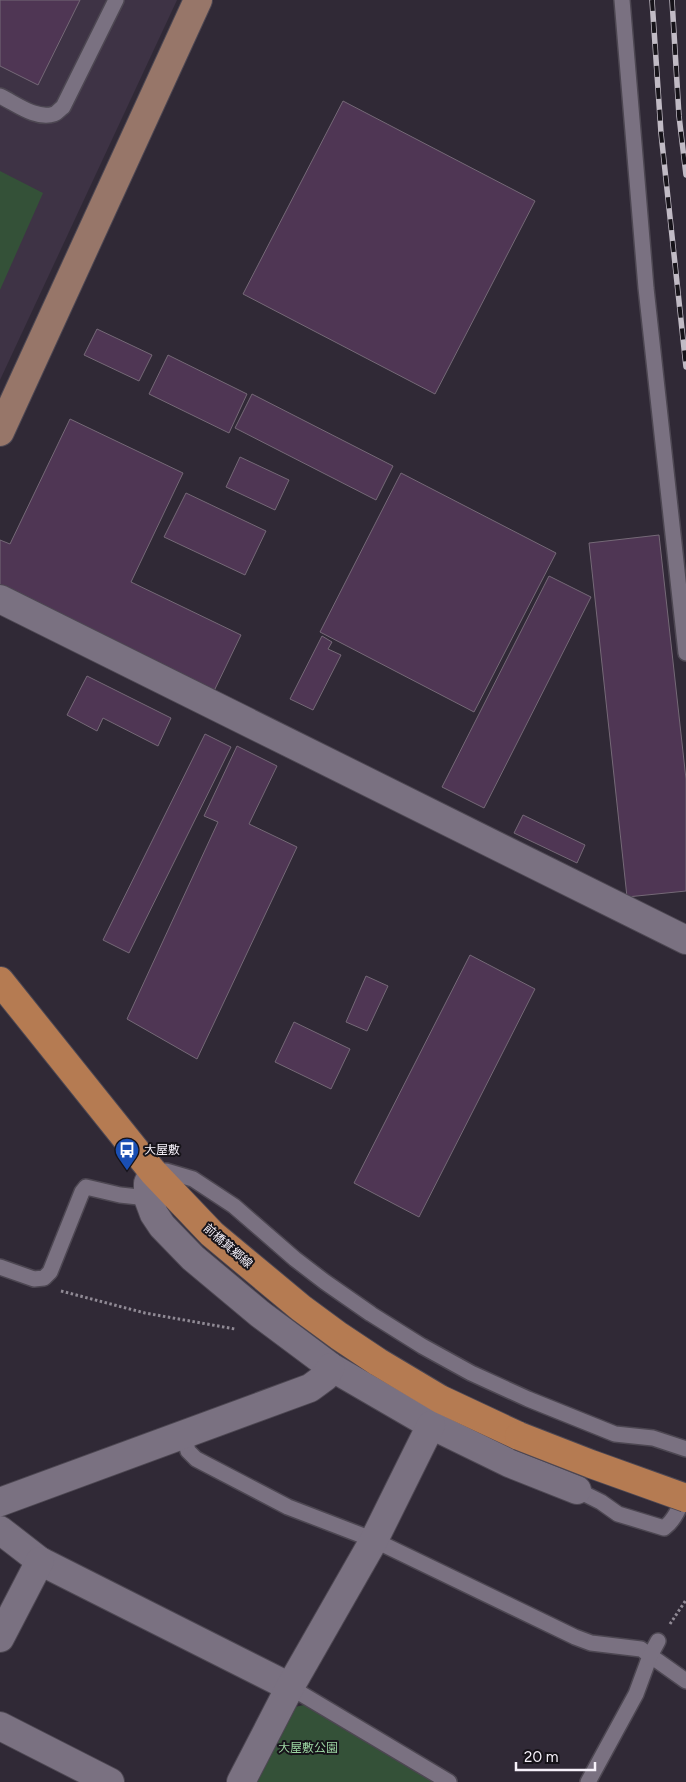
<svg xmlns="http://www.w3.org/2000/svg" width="686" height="1782" font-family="Figtree,'Noto Sans JP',sans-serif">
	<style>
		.built { fill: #3e3345 }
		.green { fill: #345138 }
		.building { fill: #4f3654; stroke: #756977 }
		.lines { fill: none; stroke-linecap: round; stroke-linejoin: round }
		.lane-casing { stroke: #4d4752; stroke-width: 18 }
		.street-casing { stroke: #4d4752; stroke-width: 30 }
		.secondary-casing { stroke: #4d4752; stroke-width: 30 }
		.primary-casing { stroke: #4d4752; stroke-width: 30 }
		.path { stroke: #908a95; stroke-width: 3; stroke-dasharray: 2.5 2.5; stroke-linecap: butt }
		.lane { stroke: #7a7181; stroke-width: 15 }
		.street { stroke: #7a7181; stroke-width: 28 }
		.secondary { stroke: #977669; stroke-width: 28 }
		.primary { stroke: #b57b52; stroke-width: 28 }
		.rail-casing { stroke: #c1bbc5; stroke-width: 5.5 }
		.rail { stroke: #161319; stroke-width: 4; stroke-dasharray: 11; stroke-linecap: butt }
		.primary-bridge-casing { stroke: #4d4752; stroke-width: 30; stroke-linecap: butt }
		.primary-bridge { stroke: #b57b52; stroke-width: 28 }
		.labels { text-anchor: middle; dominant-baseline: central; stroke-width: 4; stroke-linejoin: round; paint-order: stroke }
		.poi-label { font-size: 12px; fill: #f6f1fa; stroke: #161319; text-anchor: start }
		.street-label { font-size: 12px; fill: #f6f1fa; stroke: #161319 }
		.park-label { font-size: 12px; fill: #9cd4a2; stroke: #161319 }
	</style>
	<rect width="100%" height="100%" fill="#302936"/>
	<polygon class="built" points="0,0 177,0 0,380"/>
	<g class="green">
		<polygon points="0,171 43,193 0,290"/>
		<polygon points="304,1705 433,1782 253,1782 290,1708"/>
	</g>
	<g class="building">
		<polygon points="0,0 80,0 38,85 0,66"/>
		<polygon points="343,101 535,201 435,394 243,294"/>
		<polygon points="97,329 152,355 139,381 84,355"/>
		<polygon points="168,355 247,394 229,433 149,394"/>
		<polygon points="252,394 393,466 376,500 235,428"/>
		<polygon points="70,419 183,473 131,582 241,635 214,691 0,589 0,540 10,544"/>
		<polygon points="240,457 289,480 275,510 226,487"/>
		<polygon points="401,473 556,553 474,712 320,632"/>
		<polygon points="186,493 266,531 245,575 164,537"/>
		<polygon points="659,535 686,779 686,891 627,897 589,543"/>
		<polygon points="549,576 591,597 484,808 442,787"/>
		<polygon points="322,636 332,642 328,649 341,655 313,710 290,699"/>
		<polygon points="87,676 171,718 158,746 103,718 97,731 67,715"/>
		<polygon points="205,734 231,747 129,953 103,940"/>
		<polygon points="237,746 277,766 249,824 297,847 197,1059 127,1019 218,822 204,816"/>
		<polygon points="523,815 585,845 577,863 514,833"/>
		<polygon points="470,955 535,989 419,1217 354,1183"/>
		<polygon points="366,976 388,986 367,1031 346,1022"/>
		<polygon points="294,1022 350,1049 331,1089 275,1062"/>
	</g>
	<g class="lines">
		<defs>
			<g id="lane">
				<polyline points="622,0 646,288 686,653"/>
				<path d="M 0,96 C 15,103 36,120 54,114 C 57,113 60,109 63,107 L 116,0"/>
				<polyline points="153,1172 166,1171 193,1179 234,1206 295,1259 325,1282 371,1314 422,1346 471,1373 528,1399 615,1434 653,1438 686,1449"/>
				<polyline points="0,1267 34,1279 44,1278 50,1272 82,1192 86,1187 120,1195 148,1198"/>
				<polyline points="184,1434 188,1451 196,1459 288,1507 374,1540 575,1637 591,1643 641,1649 686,1681"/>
				<path d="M 577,1490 L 601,1502 L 618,1514 L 664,1528 C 676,1519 680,1506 685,1492"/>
				<polyline points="290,1687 449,1782"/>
				<polyline points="588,1782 636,1694 650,1656 658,1641"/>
			</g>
			<g id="street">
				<polyline points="0,599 686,940"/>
				<polyline points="153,1172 148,1183 148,1198 154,1214 162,1226 193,1258 260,1314 331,1367 431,1425 509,1463 577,1490"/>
				<polyline points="0,1502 310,1388 325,1377 331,1367"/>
				<polyline points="0,1530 40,1561 290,1687"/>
				<polyline points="0,1638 40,1561"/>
				<polyline points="0,1726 110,1782"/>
				<polyline points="241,1782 290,1687 374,1540 431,1425"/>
			</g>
			<polyline id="secondary" points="0,432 198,0"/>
			<polyline id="primary" points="0,981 153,1172 212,1234 301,1308 339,1336 378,1362 440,1399 519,1436"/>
		</defs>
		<use href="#lane" class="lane-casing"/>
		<use href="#street" class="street-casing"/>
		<use href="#secondary" class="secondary-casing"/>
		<use href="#primary" class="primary-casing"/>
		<g class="path">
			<polyline points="61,1291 145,1313 235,1329"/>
			<polyline points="670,1624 686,1600"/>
		</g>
		<use href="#lane" class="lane"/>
		<use href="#street" class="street"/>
		<use href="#secondary" class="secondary"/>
		<use href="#primary" class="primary"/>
		<defs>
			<g id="rail">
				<polyline points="652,0 661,133 686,367"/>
				<polyline points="672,0 679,116 686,175"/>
			</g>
		</defs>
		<use href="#rail" class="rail-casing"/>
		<use href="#rail" class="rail"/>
		<defs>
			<polyline id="primary-bridge" points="519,1436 591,1464 686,1498"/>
		</defs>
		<use href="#primary-bridge" class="primary-bridge-casing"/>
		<use href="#primary-bridge" class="primary-bridge"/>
	</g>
	<defs>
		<symbol id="bus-pin" viewBox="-11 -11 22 30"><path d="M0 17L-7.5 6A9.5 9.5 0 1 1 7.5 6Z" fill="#1a4fb4" stroke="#161319"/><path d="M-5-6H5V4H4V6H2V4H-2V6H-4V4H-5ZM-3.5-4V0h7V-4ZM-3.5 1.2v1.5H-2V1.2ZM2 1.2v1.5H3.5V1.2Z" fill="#fff"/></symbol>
	</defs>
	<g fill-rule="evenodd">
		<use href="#bus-pin" x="113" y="1136" width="28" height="38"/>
	</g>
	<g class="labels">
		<g class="poi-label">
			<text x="144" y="1150">大屋敷</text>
		</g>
		<g class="street-label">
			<text transform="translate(228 1246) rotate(41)">前橋箕郷線</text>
		</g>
		<g class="park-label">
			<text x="308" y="1748">大屋敷公園</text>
		</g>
	</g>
	<path d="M516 1762v8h79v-8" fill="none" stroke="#f6f1fa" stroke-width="2.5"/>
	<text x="524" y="1762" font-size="15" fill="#f6f1fa" stroke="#161319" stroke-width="4" paint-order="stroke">20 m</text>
</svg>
